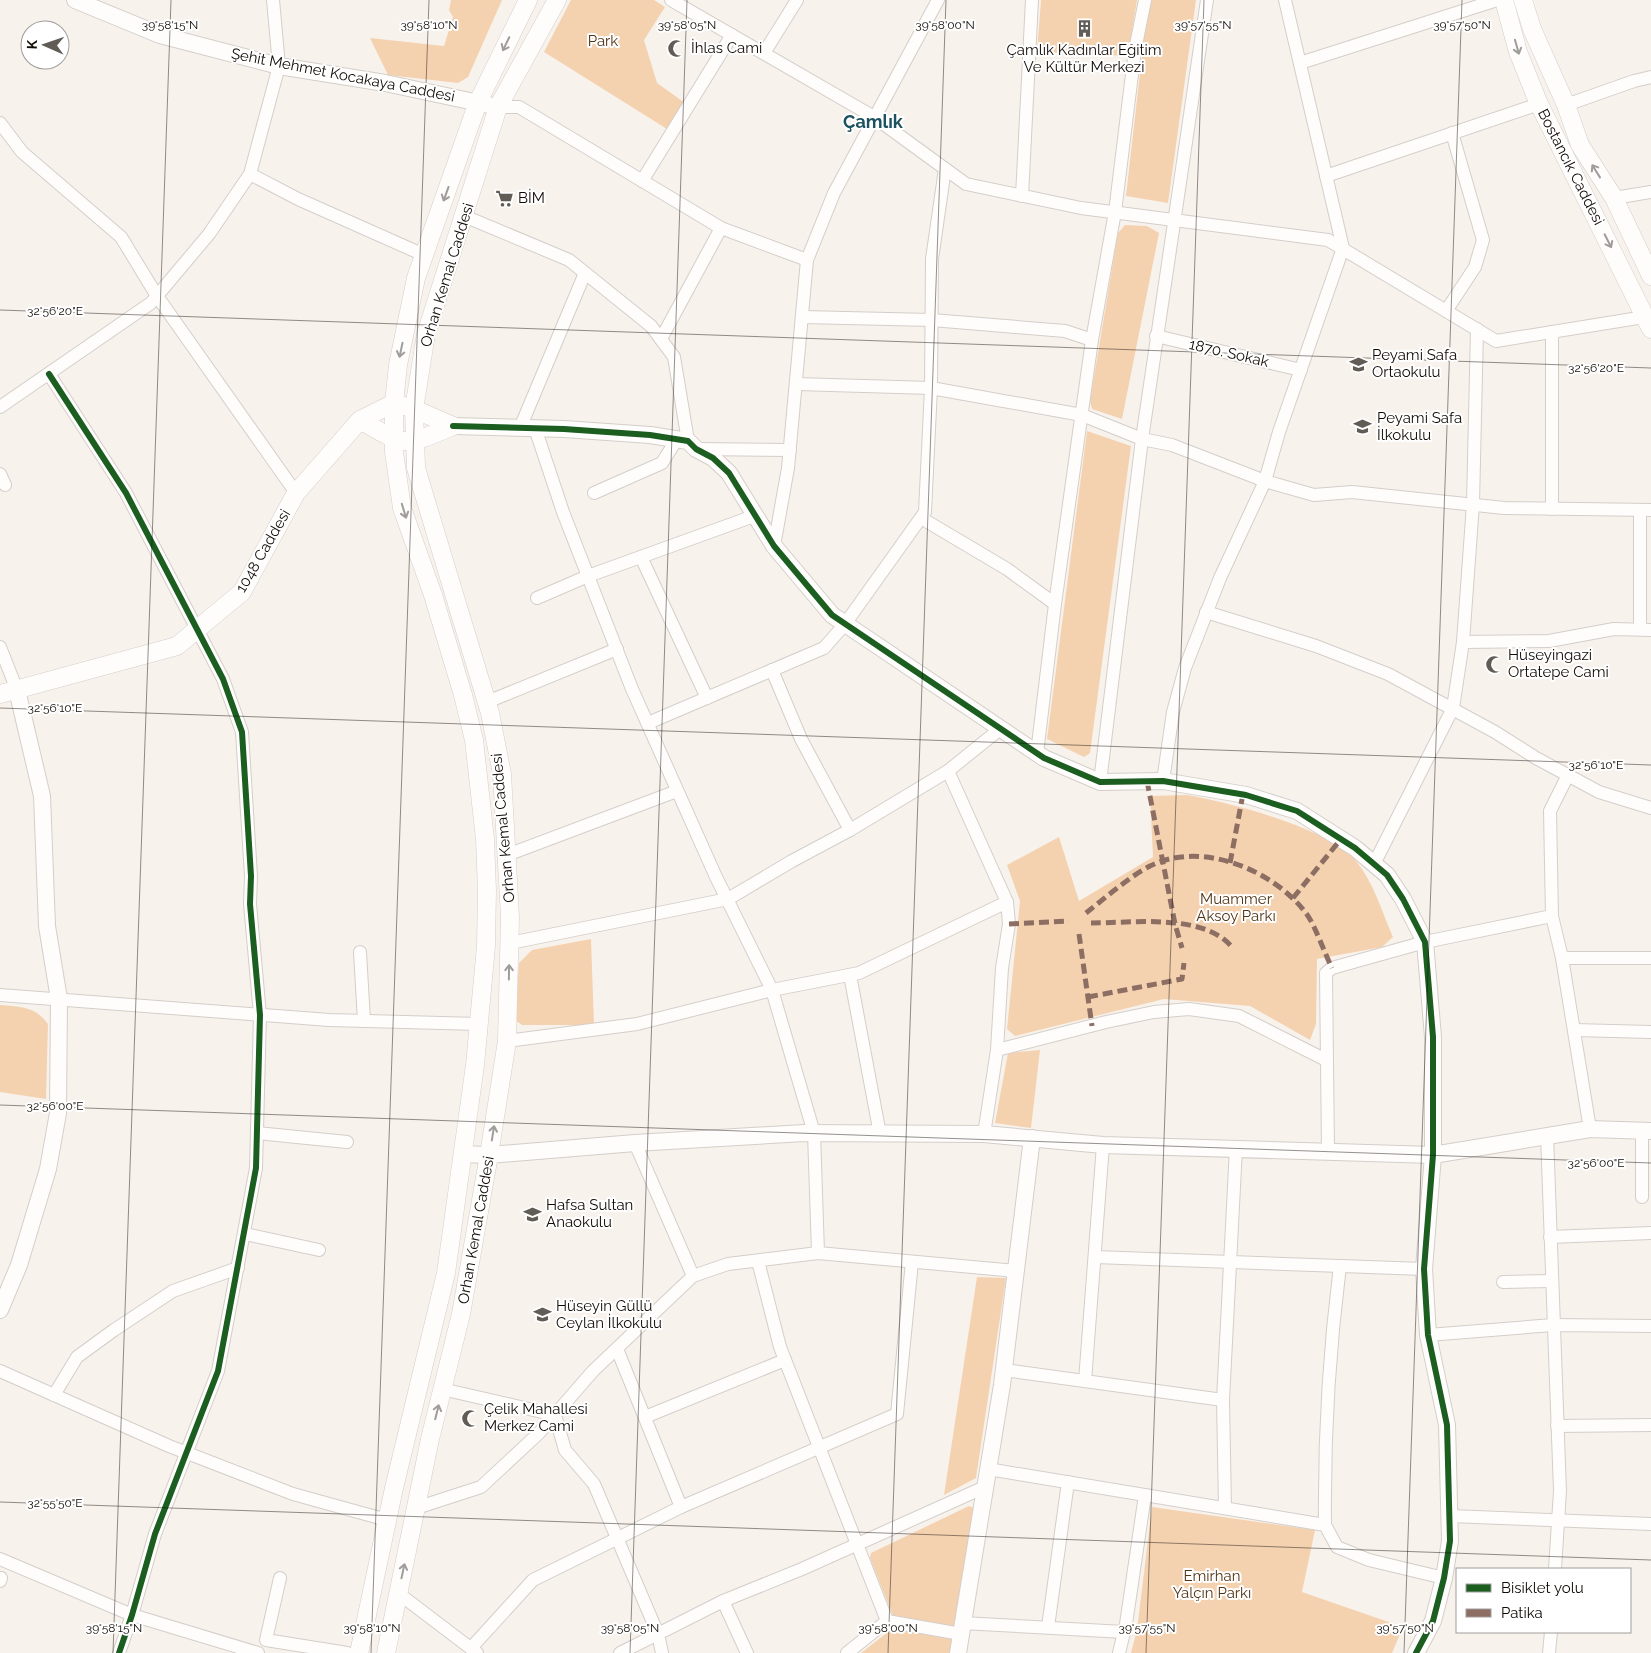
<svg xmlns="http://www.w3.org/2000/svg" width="1651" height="1653" font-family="Raleway,sans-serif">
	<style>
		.green { fill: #f4d2b0 }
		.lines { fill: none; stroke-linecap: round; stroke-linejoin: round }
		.minor-casing { stroke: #d4cec9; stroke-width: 14 }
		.tertiary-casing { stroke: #d4cec9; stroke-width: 18 }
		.secondary-casing { stroke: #d4cec9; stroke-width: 19 }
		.minor { stroke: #fefdfc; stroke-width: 12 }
		.tertiary { stroke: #fefdfc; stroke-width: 16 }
		.secondary { stroke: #fefdfc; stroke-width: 18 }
		.quiet { stroke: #8d6e63; stroke-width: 5; stroke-dasharray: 10 5; stroke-linecap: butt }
		.cycleway-casing { stroke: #fff; stroke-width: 9 }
		.cycleway { stroke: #1b5e20; stroke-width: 6 }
		.oneway { stroke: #9f9c9a }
		.ticks { fill: none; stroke: #110b06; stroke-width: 1; stroke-opacity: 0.45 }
		.labels { text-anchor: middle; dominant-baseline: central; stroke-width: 4; stroke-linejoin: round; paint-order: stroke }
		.park-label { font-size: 15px; fill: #523515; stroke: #fff }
		.poi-label { font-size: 15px; fill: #110b06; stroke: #fff; text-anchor: start }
		.street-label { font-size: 15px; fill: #110b06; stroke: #fff }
		.quarter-label { font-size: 18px; font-weight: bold; fill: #1c525f; stroke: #fff }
		.ticks-label { font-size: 12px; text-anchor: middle; fill: #110b06; stroke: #fff; stroke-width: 4; stroke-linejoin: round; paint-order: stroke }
	</style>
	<rect width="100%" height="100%" fill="#f8f2ed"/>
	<g class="green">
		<polygon points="451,0 502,0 468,77 458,83 388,75 370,38 444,46 453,17 449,10"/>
		<polygon points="571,0 654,0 665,7 644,40 657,83 685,103 667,129 544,52"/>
		<polygon points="1041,0 1137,0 1128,56 1037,52"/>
		<polygon points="1152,0 1196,0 1168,203 1126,196 1146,20"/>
		<polygon points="1125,225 1147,226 1159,233 1122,419 1092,409 1090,401 1118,233"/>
		<polygon points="1087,431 1131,446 1090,753 1084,757 1047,739"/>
		<path d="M 1187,795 C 1231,803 1327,827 1356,861 C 1374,883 1382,912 1393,937 L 1382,947 L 1317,959 L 1316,1024 L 1310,1040 L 1250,1006 L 1164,999 L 1015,1036 L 1007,1029 L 1020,901 L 1007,865 L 1059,837 L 1079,901 L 1153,857 L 1150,796 Z"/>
		<polygon points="591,939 594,1025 522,1025 515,1020 519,963 532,950"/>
		<path d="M 0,1005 C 21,1007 35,1006 48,1024 L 46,1099 L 0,1092 Z"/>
		<polygon points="1040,1050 1031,1128 995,1123 1008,1053"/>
		<polygon points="977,1277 1006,1278 976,1478 944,1495"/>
		<polygon points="969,1506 974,1508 954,1627 893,1616 870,1558 871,1553"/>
		<polygon points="1152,1507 1315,1530 1302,1592 1403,1627 1392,1653 1131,1653 1137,1630"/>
		<polygon points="893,1628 955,1638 953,1653 861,1653"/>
	</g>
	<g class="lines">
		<defs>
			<g id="minor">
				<polyline points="671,0 874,117 966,184 1081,208 1328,240 1496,341 1651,316"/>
				<polyline points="764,53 797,0"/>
				<polyline points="1300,63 1497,0"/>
				<polyline points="1566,105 1634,81 1651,77"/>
				<polyline points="498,107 519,107 721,228 807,260"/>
				<polyline points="0,123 22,152 121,237 157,296 296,493"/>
				<polyline points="250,174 298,199 424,255"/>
				<polyline points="1326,176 1539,104"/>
				<polyline points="642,181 732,35"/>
				<polyline points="1022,196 1032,0"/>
				<polyline points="1614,198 1651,192"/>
				<polyline points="464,216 569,260 651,326 674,357 688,441"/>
				<polyline points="1446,311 1475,267 1483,240 1452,133"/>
				<polyline points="802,317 932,320 1065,331 1092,340"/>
				<polyline points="1552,332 1552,509"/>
				<polyline points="1156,336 1301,370"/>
				<polyline points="661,339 721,228"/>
				<polyline points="49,374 126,493 223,679 242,732 251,876 250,904 260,1015 256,1168 218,1371 155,1534 132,1615 119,1653"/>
				<polyline points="797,384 931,388 1082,415 1142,439 1172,445 1265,481 1314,495 1352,492 1504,508 1651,510"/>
				<polyline points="0,407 151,303 209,234 250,174 279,66 273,0"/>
				<polyline points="520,428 585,273"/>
				<polyline points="535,428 563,512 632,689 716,877 772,990 814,1133 818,1253"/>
				<polyline points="698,449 790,450"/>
				<polyline points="0,474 5,485"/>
				<polyline points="594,493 662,463 677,439"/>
				<polyline points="921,518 1007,569 1055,604"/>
				<polyline points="774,546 788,468 807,260 834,193 938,0"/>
				<polyline points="641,557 707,698"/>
				<polyline points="537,598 588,576 754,516"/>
				<polyline points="1206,612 1316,646 1388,674 1495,732 1536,758 1599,792 1651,808"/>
				<polyline points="1640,629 1640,510"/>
				<polyline points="1463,642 1549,641 1614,629 1651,630"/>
				<polyline points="0,647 17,690"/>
				<polyline points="772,670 801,739 850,830"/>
				<polyline points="487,702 617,649"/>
				<polyline points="648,723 824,648 845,624 925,512 931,388 932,259 945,169"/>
				<polyline points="1037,753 1055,604 1092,340 1115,212 1135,50 1145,0"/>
				<polyline points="948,771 1007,902 1009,924 1002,968 997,1050 984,1134"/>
				<polyline points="1163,781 1173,712 1185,668 1220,578 1265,481 1279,432 1343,248 1285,0"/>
				<polyline points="1100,782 1142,439 1207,0"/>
				<polyline points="507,855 677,791"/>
				<polyline points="1374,864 1453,708 1463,642 1473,504 1477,329"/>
				<polyline points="1552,916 1550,811 1568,775"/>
				<polyline points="510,943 728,899 792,861 850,830 948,771 1000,729"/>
				<polyline points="360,952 364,1021"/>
				<polyline points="1562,958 1651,958"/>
				<polyline points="850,975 880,1134"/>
				<polyline points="0,995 329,1020 479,1024"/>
				<polyline points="1574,1030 1651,1032"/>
				<polyline points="507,1041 637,1024 772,990 859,973 1007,902"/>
				<polyline points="997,1050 1106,1022 1154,1012 1189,1009 1239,1016 1326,1060"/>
				<polyline points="1642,1131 1642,1197"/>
				<polyline points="257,1133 347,1142"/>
				<polyline points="1547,1135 1560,1491 1555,1569"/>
				<polyline points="635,1143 693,1276"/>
				<polyline points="1328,1150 1326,973 1332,968 1425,942 1552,916 1562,958 1590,1129"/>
				<polyline points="245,1234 319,1250"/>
				<polyline points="1550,1237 1651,1233"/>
				<polyline points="1095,1257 1424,1269"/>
				<polyline points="758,1261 780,1347 887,1621"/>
				<polyline points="1503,1282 1552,1281"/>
				<polyline points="1428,1335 1553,1325 1651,1326"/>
				<polyline points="617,1349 681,1507"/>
				<polyline points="1004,1370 1223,1400"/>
				<polyline points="0,1371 169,1446 293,1494 387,1520"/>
				<polyline points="1085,1381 1103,1145"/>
				<polyline points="442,1389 555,1415 565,1450 594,1484 658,1634 662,1653"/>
				<polyline points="54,1395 77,1357 114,1330 173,1291 238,1268"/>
				<polyline points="645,1417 785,1360"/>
				<polyline points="1557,1426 1651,1425"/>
				<polyline points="988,1469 1325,1525 1337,1547 1369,1560 1444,1578"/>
				<polyline points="416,1508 481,1487 539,1433 593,1371 693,1276 728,1264 818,1253 1016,1271"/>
				<polyline points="1225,1508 1223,1400 1236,1148"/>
				<polyline points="1450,1516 1651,1524"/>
				<path d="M 1325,1525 C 1324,1438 1329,1352 1340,1266"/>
				<polyline points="0,1559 132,1615 258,1653"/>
				<polyline points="280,1578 266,1640 347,1653"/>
				<polyline points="0,1581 1,1578"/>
				<polyline points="398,1593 477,1653"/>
				<polyline points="723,1601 747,1653"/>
				<polyline points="962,1623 1124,1632"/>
				<polyline points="1048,1627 1068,1482"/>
				<polyline points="471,1648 533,1580 681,1507 897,1414 912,1262"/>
				<polyline points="620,1653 723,1601 802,1569 985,1487"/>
				<polyline points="847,1653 887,1621 961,1634"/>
				<polyline points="1119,1653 1126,1624 1145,1495"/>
				<polyline points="1549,1653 1551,1632"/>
			</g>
			<g id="tertiary">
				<polyline points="75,0 160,35 279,66 385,83 498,107"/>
				<polyline points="453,426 564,429 650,435 688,441 696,449 713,458 729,473 774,546 832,615 1044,758 1100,782 1163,781 1246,795 1297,811 1355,848 1387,875 1403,899 1425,942 1433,1037 1433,1155 1424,1269 1428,1335 1447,1425 1450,1541 1444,1578 1433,1621 1416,1653"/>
				<polyline points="463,1154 489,1155 635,1143 804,1133 984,1134 1103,1145 1433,1155 1590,1129 1651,1131"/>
				<polyline points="0,1310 19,1265 48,1169 58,1113 59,999 47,926 42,796 17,690"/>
				<polyline points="958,1653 1002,1385 1032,1138"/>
			</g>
			<g id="secondary">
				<polyline points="1504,0 1518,52 1539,104 1651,329"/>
				<polyline points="1523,0 1532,29 1566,105 1580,145 1614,198 1651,276"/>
				<path d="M 360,420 C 406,447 404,447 453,426"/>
				<polyline points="0,694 177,646 242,592 296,493 360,420 394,403 414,409 453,426"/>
				<polyline points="359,1653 394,1488 446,1273 475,1065 486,946 487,891 485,839 474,740 463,695 433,595 402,508 394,452 394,403 398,365 416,278 478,102 528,0"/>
				<polyline points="386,1653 430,1439 461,1314 489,1155 507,1041 510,917 502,774 490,713 416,468 414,409 426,334 498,107 557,0"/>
			</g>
		</defs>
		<use href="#minor" class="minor-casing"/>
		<use href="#tertiary" class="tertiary-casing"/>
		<use href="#secondary" class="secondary-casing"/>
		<use href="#minor" class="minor"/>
		<use href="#tertiary" class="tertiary"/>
		<use href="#secondary" class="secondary"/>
		<g class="quiet">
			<polyline points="1147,781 1175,924 1182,948"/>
			<polyline points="1230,863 1243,794"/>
			<polyline points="1293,898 1341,839"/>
			<path d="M 1086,913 C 1105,898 1129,877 1150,866 C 1202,840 1273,870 1306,913 C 1315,925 1324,952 1332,968"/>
			<path d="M 1091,923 C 1132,923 1202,913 1231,946"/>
			<polyline points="1009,924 1069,921"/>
			<polyline points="1079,934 1092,1026"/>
			<polyline points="1088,997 1182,979 1184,963"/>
		</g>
		<defs>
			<g id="cycleway">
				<polyline points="49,374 126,493 223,679 242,732 251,876 250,904 260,1015 256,1168 218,1371 155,1534 132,1615 119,1653"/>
				<polyline points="453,426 564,429 650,435 688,441 696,449 713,458 729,473 774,546 832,615 1044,758 1100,782 1163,781 1246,795 1297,811 1355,848 1387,875 1403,899 1425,942 1433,1037 1433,1155 1424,1269 1428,1335 1447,1425 1450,1541 1444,1578 1433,1621 1416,1653"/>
			</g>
		</defs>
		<use href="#cycleway" class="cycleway-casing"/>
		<use href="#cycleway" class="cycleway"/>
	</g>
	<defs><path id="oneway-shaft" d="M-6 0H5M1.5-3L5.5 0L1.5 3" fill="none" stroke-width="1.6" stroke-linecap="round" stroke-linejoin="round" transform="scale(1.25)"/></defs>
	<g class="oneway">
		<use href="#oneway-shaft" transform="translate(506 44) rotate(116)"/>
		<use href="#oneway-shaft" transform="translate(1517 47) rotate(74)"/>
		<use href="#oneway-shaft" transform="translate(1596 171) rotate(-122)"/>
		<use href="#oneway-shaft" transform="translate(446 194) rotate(110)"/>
		<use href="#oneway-shaft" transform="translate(1608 241) rotate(63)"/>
		<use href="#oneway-shaft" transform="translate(401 350) rotate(102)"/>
		<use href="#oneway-shaft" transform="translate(404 511) rotate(73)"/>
		<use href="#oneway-shaft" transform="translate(509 972) rotate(-89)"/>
		<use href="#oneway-shaft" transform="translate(493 1133) rotate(-81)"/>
		<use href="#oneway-shaft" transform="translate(437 1412) rotate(-76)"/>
		<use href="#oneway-shaft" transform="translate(403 1571) rotate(-78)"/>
	</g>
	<path class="ticks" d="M 0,310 L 1651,368M 0,708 L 1651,765M 0,1105 L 1651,1163M 0,1502 L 1651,1560M 113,1653 L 171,0M 371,1653 L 429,0M 630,1653 L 687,0M 888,1653 L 946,0M 1146,1653 L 1204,0M 1404,1653 L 1462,0"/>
	<defs>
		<symbol id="building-bare" viewBox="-9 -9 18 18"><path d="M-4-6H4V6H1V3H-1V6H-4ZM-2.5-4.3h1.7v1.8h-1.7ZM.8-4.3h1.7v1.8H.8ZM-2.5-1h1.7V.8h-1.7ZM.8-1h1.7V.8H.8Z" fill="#625c57" stroke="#fff" stroke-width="2.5" paint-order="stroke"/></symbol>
		<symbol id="mosque-bare" viewBox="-9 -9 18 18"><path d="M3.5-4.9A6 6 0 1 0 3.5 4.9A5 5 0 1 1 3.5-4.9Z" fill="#625c57" stroke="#fff" stroke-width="2.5" paint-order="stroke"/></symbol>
		<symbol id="supermarket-bare" viewBox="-9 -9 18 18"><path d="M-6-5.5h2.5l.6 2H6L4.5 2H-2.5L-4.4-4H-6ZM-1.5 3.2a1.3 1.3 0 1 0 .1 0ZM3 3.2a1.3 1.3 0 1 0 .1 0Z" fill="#625c57" stroke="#fff" stroke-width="2.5" paint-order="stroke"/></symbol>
		<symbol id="school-bare" viewBox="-9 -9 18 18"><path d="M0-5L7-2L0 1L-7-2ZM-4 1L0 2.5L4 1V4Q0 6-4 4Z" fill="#625c57" stroke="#fff" stroke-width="2.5" paint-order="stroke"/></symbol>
	</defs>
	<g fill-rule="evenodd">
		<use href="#building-bare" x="1072" y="16" width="25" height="25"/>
		<use href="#mosque-bare" x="664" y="36" width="25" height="25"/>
		<use href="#supermarket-bare" x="492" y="186" width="25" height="25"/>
		<use href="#school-bare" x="1346" y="352" width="25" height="25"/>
		<use href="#school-bare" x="1350" y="414" width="25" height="25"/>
		<use href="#mosque-bare" x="1482" y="652" width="25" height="25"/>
		<use href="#school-bare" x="520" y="1202" width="25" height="25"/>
		<use href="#school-bare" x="530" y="1302" width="25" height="25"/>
		<use href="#mosque-bare" x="458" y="1406" width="25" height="25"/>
	</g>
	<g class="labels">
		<g class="park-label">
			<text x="603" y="41">Park</text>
			<text x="1236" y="899">Muammer<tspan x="1236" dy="17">Aksoy Parkı</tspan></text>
			<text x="1212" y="1576">Emirhan<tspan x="1212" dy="17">Yalçın Parkı</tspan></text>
		</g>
		<g class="poi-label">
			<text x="691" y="48">İhlas Cami</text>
			<text x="1084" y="50" text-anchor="middle">Çamlık Kadınlar Eğitim<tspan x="1084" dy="17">Ve Kültür Merkezi</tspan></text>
			<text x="518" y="198">BİM</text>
			<text x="1372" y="355">Peyami Safa<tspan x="1372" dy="17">Ortaokulu</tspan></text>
			<text x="1377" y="418">Peyami Safa<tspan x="1377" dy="17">İlkokulu</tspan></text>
			<text x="1508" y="655">Hüseyingazi<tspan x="1508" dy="17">Ortatepe Cami</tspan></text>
			<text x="546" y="1205">Hafsa Sultan<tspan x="546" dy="17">Anaokulu</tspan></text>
			<text x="556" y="1306">Hüseyin Güllü<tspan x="556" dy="17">Ceylan İlkokulu</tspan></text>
			<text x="484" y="1409">Çelik Mahallesi<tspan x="484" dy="17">Merkez Cami</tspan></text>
		</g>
		<g class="street-label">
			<text transform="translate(343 75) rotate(11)">Şehit Mehmet Kocakaya Caddesi</text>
			<text transform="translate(1571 167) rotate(63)">Bostancık Caddesi</text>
			<text transform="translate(447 275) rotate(-73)">Orhan Kemal Caddesi</text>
			<text transform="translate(1229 353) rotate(13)">1870. Sokak</text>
			<text transform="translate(263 551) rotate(-60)">1048 Caddesi</text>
			<text transform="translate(503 828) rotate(-95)">Orhan Kemal Caddesi</text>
			<text transform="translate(476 1230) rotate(-80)">Orhan Kemal Caddesi</text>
		</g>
		<g class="quarter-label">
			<text x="873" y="121">Çamlık</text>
		</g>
	</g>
	<g class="ticks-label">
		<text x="170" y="29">39°58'15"N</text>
		<text x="429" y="29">39°58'10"N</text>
		<text x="687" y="29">39°58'05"N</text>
		<text x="945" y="29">39°58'00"N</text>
		<text x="1203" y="29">39°57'55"N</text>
		<text x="1462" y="29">39°57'50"N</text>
		<text x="55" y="315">32°56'20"E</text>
		<text x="1596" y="372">32°56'20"E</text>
		<text x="55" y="712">32°56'10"E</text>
		<text x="1596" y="769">32°56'10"E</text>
		<text x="55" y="1110">32°56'00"E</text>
		<text x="1596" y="1167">32°56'00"E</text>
		<text x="55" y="1507">32°55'50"E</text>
		<text x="114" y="1632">39°58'15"N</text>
		<text x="372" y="1632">39°58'10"N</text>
		<text x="630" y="1632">39°58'05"N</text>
		<text x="888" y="1632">39°58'00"N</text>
		<text x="1147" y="1632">39°57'55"N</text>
		<text x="1405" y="1632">39°57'50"N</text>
	</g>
	<rect x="1456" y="1568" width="175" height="65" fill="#ffffff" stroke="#a09d9b"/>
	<rect x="1466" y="1584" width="25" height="8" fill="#1b5e20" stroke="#a09d9b"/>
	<text x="1501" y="1593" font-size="15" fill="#110b06">Bisiklet yolu</text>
	<rect x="1466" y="1609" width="25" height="8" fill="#8d6e63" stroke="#a09d9b"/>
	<text x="1501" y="1618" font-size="15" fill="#110b06">Patika</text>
	<g transform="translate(45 45) rotate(272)"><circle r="24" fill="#ffffff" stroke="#a09d9b"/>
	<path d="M0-4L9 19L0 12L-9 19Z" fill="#625c57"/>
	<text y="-8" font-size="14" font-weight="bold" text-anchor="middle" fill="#110b06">K</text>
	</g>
</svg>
